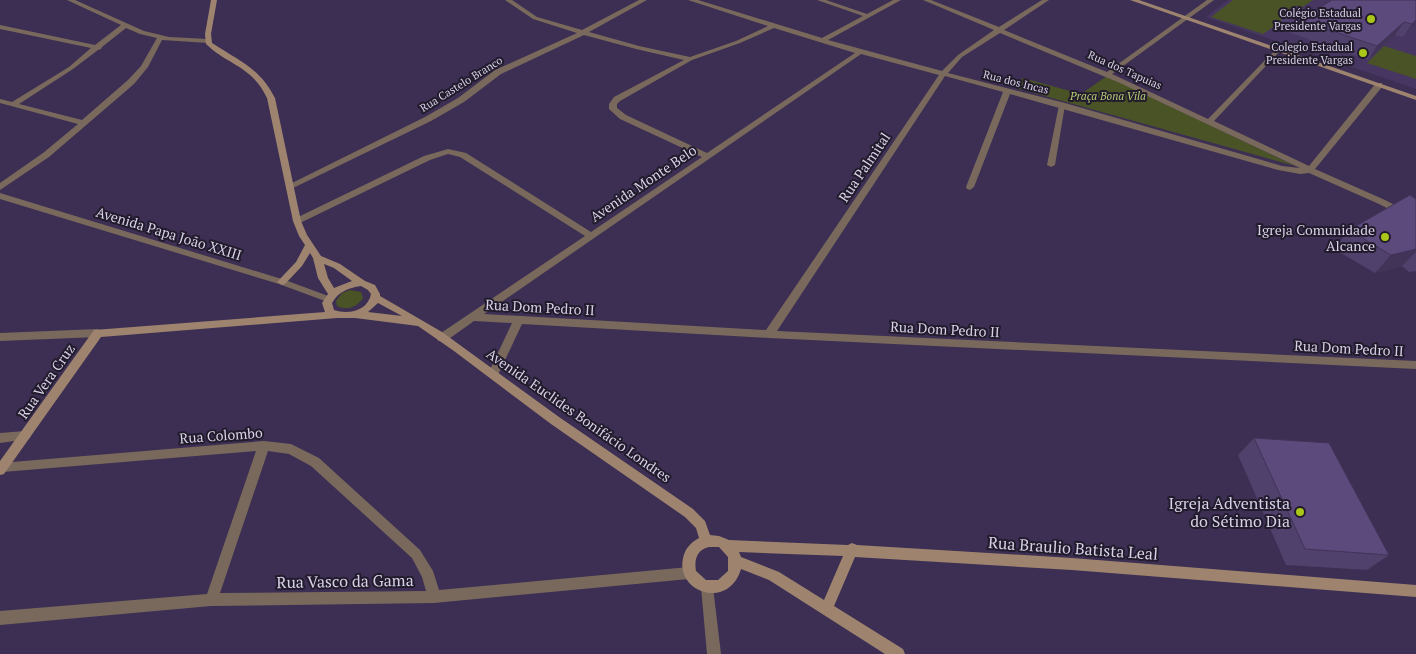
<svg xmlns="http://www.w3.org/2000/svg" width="1416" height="654" font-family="'PT Serif',serif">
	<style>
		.built { fill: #463661 }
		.green { fill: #495326 }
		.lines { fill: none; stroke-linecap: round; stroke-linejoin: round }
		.lane { fill: #79695c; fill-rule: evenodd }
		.street { fill: #79695c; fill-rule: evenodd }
		.secondary { fill: #9e846f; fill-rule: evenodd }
		.wall { fill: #50406c }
		.shaded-wall { fill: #413458 }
		.building { fill: #5d4a7d; stroke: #413458 }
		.poi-dot { fill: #aac719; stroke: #211b2c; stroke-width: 2 }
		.labels { text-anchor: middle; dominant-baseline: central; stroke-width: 4; stroke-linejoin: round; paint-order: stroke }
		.far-poi-label { font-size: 11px; fill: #d7d0e7; stroke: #211b2c; text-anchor: end }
		.far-street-label { font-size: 11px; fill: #d7d0e7; stroke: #211b2c }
		.far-park-label { font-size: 11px; font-style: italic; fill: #b8cd76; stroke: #211b2c }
		.street-label { font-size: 14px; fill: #d7d0e7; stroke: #211b2c }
		.poi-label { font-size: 14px; fill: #d7d0e7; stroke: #211b2c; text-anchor: end }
		.near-poi-label { font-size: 16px; fill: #d7d0e7; stroke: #211b2c; text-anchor: end }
		.near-street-label { font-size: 16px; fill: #d7d0e7; stroke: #211b2c }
	</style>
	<rect width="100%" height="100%" fill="#3c2f53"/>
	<polygon class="built" points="1228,0 1416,0 1416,89 1206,17"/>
	<g class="green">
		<polygon points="1233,0 1313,0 1263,34 1211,17"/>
		<polygon points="1384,46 1416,56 1416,79 1367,63"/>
		<polygon points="1107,76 1295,166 1016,88 1023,78 1081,94"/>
		<path d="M 350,290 L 361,292 L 363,298 C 357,307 348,311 337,306 L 336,301 L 342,293 Z"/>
	</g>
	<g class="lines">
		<polygon class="lane" points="1062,103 1065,105 1055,165 1051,167 1047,165 1059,105"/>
		<g class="street">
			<path d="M 67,0 L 75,0 L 144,31 L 169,37 L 208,39 L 211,41 L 208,43 L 162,40 L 148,67 L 134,84 L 49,157 L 0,190 L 0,183 L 43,153 L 78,124 L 0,103 L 0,99 L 12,102 L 69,67 L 91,48 L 0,29 L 0,25 L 95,45 L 121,25 ZM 126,28 L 140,34 L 157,38 L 141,66 L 128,80 L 82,120 L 19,104 L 73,69 L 98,50 L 101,49 L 102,47 Z"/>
			<path d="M 505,0 L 512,0 L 537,17 L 582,30 L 639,0 L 647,0 L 589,32 L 639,46 L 690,57 L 736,41 L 768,26 L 688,0 L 698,0 L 822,38 L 863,16 L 817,0 L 826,0 L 867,14 L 893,0 L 901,0 L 828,40 L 942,71 L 958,55 L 994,30 L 923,0 L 931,0 L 999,27 L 1042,0 L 1049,0 L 1004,30 L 1107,72 L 1207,0 L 1214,0 L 1112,74 L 1208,119 L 1275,50 L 1279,50 L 1279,52 L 1214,121 L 1309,166 L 1376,83 L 1382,83 L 1382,87 L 1315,169 L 1385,200 L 1416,216 L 1416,223 L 1379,204 L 1309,173 L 1300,174 L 1278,170 L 1010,94 L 974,187 L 970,190 L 967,189 L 966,187 L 1003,92 L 945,76 L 777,331 L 1416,361 L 1416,369 L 769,338 L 522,324 L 497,377 L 489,377 L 488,374 L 512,323 L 474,321 L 446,341 L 438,341 L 437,338 L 438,335 L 585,236 L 460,157 L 448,154 L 430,160 L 300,223 L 297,224 L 293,221 L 294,219 L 424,156 L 448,149 L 466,153 L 591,232 L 702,157 L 620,119 L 609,109 L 609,104 L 614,97 L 684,60 L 636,49 L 584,35 L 501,74 L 464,102 L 431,121 L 293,188 L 287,188 L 286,186 L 425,117 L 458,98 L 495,70 L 577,33 L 533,19 ZM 774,28 L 855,53 L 707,153 L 626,115 L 617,108 L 617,104 L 620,101 L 692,60 L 740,43 ZM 1000,33 L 1120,83 L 1300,168 L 1282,166 L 1065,103 L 948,73 L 962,57 ZM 861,54 L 939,75 L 766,330 L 484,314 Z"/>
			<polygon points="0,193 285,280 331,297 333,299 331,301 325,301 279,284 0,199"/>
			<polygon points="98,329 103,333 98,337 0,341 0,333"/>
			<polygon points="25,431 29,433 31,436 29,439 0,443 0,433"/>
			<path d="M 264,441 L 291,444 L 319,458 L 420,550 L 433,571 L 439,590 L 689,567 L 694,569 L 695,573 L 694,577 L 689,579 L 434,603 L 211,606 L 0,625 L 0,611 L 207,594 L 256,451 L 3,472 L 0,471 L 0,463 ZM 268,451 L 289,454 L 311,466 L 412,558 L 422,577 L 426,591 L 220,593 Z"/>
			<polygon points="707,581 712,583 713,587 721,654 707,654 701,587 702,583"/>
		</g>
		<g class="secondary">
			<path d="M 211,0 L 217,0 L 211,34 L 212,43 C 239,61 259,67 275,98 L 301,221 L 307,235 L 321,256 L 340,264 L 365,281 L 375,285 L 380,294 L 380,296 L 442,332 L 559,417 L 693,509 L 705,521 L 710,535 L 719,536 L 729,540 L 848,545 L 852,543 L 857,545 L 1072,558 L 1416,585 L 1416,597 L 1072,570 L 855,557 L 834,606 L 903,649 L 905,654 L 885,654 L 769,580 L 741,569 C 728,613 669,590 685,552 C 688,546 692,542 699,538 L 696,528 L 685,517 L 551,424 L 454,351 L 418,326 L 355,318 L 337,318 L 101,337 L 4,474 L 0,475 L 0,461 L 94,330 L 325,312 L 322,303 L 328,294 L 318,278 L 313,258 L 310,253 L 302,266 L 285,284 L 282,285 L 277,282 L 296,262 L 305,245 L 299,236 L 293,221 L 267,98 C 251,65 229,66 206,44 L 205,34 ZM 324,264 L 334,268 L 352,281 L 334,288 L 328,278 ZM 361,286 L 368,290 L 371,294 C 368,311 348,315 334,310 L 332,303 C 338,292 348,288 361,286 ZM 378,303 L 402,316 L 368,312 ZM 709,547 L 719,547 L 728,557 L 728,571 L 718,580 L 706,580 L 696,571 C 694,559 697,550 709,547 ZM 739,552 L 843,556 L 824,600 L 779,572 L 741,557 Z"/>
			<polygon points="1130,0 1139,0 1416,96 1416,100"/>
		</g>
	</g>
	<g class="wall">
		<polygon points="1416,0 1416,23 1403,37 1395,35 1368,60 1276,28 1284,15"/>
		<polygon points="1416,199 1416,271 1409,272 1402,266 1375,273 1334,249 1349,230"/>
		<polygon points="1254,438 1389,555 1367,570 1286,565 1238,455"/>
	</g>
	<g class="shaded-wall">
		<polygon points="1416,20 1416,23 1403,37 1412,24"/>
		<polygon points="1404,22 1395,35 1368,60 1377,46"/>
		<polygon points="1416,249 1416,252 1402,266 1375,273 1391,255"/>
	</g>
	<g class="building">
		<polygon points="1332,0 1416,0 1416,20 1412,24 1404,22 1377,46 1284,15 1296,6 1314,11"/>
		<polygon points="1410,195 1416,199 1416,249 1391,255 1349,230"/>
		<polygon points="1254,438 1329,443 1389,555 1305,549"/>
	</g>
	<g class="poi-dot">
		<circle cx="1371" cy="19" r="5"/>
		<circle cx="1363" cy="53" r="5"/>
		<circle cx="1385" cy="237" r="5"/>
		<circle cx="1300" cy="512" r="5"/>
	</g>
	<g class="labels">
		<g class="far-poi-label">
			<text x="1361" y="13">Colégio Estadual<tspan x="1361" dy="13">Presidente Vargas</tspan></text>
			<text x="1353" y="47">Colegio Estadual<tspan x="1353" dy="13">Presidente Vargas</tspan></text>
		</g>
		<g class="far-street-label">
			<text transform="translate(1125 70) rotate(24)">Rua dos Tapuias</text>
			<text transform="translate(1016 82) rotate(14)">Rua dos Incas</text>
			<text transform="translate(461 84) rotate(-32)">Rua Castelo Branco</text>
		</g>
		<g class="far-park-label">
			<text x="1108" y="96">Praça Bona Vila</text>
		</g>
		<g class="street-label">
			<text transform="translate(864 167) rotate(-56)">Rua Palmital</text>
			<text transform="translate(643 183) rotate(-34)">Avenida Monte Belo</text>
			<text transform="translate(169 233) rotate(17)">Avenida Papa João XXIII</text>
			<text transform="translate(540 307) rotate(3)">Rua Dom Pedro II</text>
			<text transform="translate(945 329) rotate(3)">Rua Dom Pedro II</text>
			<text transform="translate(1349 348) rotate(3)">Rua Dom Pedro II</text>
			<text transform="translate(46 381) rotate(-55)">Rua Vera Cruz</text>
			<text transform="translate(579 415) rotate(35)">Avenida Euclides Bonifácio Londres</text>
			<text transform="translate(221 435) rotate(-4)">Rua Colombo</text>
		</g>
		<g class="poi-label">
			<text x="1375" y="229">Igreja Comunidade<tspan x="1375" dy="16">Alcance</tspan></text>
		</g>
		<g class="near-poi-label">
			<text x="1290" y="503">Igreja Adventista<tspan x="1290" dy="18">do Sétimo Dia</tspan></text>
		</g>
		<g class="near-street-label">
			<text transform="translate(1073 548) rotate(4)">Rua Braulio Batista Leal</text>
			<text transform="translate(345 581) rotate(-1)">Rua Vasco da Gama</text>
		</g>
	</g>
</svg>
